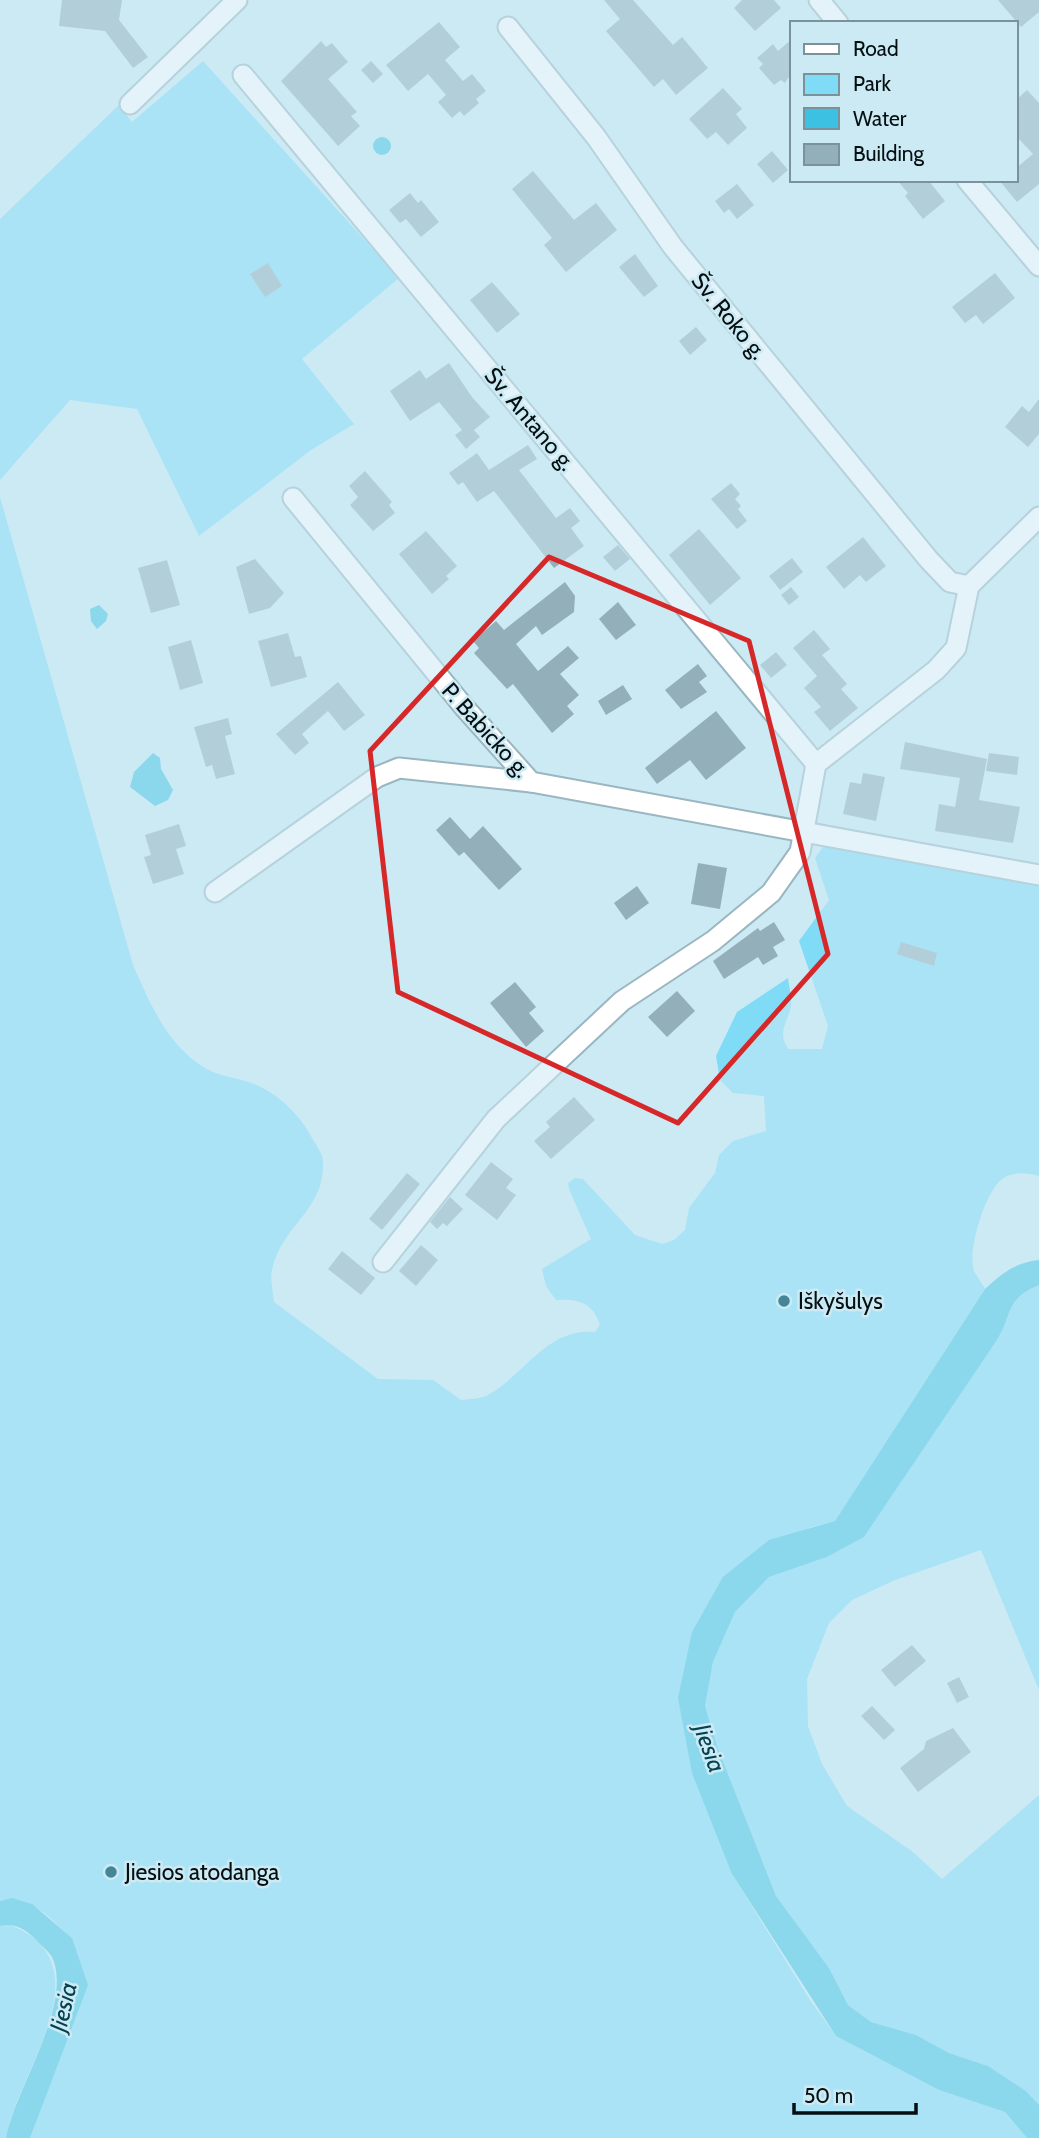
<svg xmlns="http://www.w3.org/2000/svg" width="1039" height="2138" font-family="Cabin,sans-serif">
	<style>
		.green { fill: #80dbf6 }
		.water { fill: #3dc1e3 }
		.building { fill: #93afb9 }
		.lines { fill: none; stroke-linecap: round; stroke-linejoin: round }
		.street-casing { stroke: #9ab6c0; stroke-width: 23 }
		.street { stroke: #fff; stroke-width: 19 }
		.marked { fill: none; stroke: #d62828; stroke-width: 5; stroke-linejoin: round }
		.poi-dot { fill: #458598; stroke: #cceaf4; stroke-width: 2.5 }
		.labels { text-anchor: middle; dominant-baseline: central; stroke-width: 5; stroke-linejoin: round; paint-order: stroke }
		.street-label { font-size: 23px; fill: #050f12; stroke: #cceaf4 }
		.poi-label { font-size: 23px; fill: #050f12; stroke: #cceaf4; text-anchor: start }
		.water-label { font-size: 24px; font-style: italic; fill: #05414f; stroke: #cceaf4 }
	</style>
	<rect width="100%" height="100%" fill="#cceaf4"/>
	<g class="green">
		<polygon points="203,61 399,278 302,359 354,424 311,450 199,536 137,409 70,400 0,480 0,219 119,105 132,122"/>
		<path d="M 0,497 L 133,965 C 149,1001 164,1038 196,1062 C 215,1076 225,1075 245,1081 C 273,1088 300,1114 312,1138 C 316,1145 323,1154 323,1162 C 325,1211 281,1225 272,1270 C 270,1279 273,1292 274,1302 L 378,1379 L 433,1380 L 461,1400 C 469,1399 481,1399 488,1395 C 526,1374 546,1328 595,1332 L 600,1325 C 593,1302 577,1299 556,1300 L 546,1286 L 542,1269 L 591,1239 L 569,1189 L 568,1183 L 575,1178 L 583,1179 L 635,1235 L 662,1244 L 674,1240 L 685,1230 L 689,1208 L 715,1173 L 719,1155 L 733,1141 L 766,1131 L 764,1096 L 733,1093 L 720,1080 L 716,1056 L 737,1012 L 788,978 C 789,987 792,997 791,1006 C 788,1022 776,1034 789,1049 L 822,1049 L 828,1026 L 799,941 L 829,900 L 815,858 L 825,844 L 1039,886 L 1039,1176 C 1027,1173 1013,1171 1002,1179 C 985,1192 967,1251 974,1271 C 977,1277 982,1283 985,1289 L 835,1521 L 809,1528 L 692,1632 L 732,1874 L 810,2000 L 836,2036 L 939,2090 L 1005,2112 L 1027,2138 L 30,2138 L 41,2108 L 72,1938 C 51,1920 30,1893 0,1901 Z"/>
		<path d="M 1039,1285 L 1039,1690 L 981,1550 L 895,1580 L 852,1600 L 829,1623 L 807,1679 L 808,1726 L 822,1764 L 847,1806 L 913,1852 L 942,1879 L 1039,1795 L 1039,2105 L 1026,2091 L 988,2066 L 949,2053 L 916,2035 L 871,2022 L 848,2005 L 829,1968 L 776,1896 L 717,1746 L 705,1706 L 713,1662 L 735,1612 L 769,1577 L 827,1557 L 864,1537 L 997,1340 C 1014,1312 1004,1300 1039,1285 Z"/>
		<path d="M 8,1924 C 110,1963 17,2071 6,2138 L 0,2138 L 0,1926 Z"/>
	</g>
	<g class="water">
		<circle cx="382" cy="146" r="9"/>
		<polygon points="99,605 108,614 106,621 97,629 91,621 90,609"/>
		<polygon points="153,753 160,758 161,769 173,790 168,800 155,806 130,787 134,772"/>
		<path d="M 1039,1260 L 1039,1285 C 1004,1300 1014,1312 997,1340 L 864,1537 L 827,1557 L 769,1577 L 735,1612 L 713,1662 L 705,1706 L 717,1746 L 776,1896 L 829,1968 L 848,2005 L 871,2022 L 916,2035 L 949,2053 L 988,2066 L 1026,2091 L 1039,2105 L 1039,2138 L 1027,2138 L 1005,2112 L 939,2090 L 836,2036 L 732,1874 L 692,1773 L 678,1698 L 692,1632 L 723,1577 L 769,1540 L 835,1521 L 985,1289 C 1001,1274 1016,1262 1039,1260 Z"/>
		<path d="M 12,1898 L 32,1904 L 72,1938 L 88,1985 L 30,2138 L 6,2138 C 14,2091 74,2004 52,1957 C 49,1952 42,1946 37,1941 C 28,1931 15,1922 0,1926 L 0,1901 Z"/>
	</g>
	<g class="building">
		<polygon points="62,0 122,0 119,20 148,57 133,68 105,31 59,26"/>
		<polygon points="604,0 633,0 673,45 682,37 708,68 676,95 663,79 654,87 606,31 620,19"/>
		<polygon points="742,0 774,0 781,8 755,31 734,8"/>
		<polygon points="998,0 1039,0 1039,12 1021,27"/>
		<polygon points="439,22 460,47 445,60 463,81 472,74 486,91 476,99 479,103 464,116 460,111 452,118 438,102 446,95 428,74 408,91 386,65"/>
		<polygon points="792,39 792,72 785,83 781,80 774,85 759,68 763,64 757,58 773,44 778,51"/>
		<polygon points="321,41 326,47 332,43 348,62 328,79 357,112 351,116 360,126 338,146 281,81"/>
		<polygon points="371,61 383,74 373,83 361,70"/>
		<polygon points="723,88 742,109 736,114 747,128 728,145 716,132 707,139 689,119"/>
		<polygon points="1027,90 1039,103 1039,184 1017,202 999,180 1016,180 1016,168 1033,154 1016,136 1016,100"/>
		<polygon points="772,151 788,170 773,183 757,164"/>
		<polygon points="533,171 574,220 596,203 617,230 566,272 544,245 552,238 512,189"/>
		<polygon points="897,180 928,180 945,201 923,219 905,196 908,193"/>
		<polygon points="737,184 754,205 737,219 729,209 724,213 715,201"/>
		<polygon points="410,193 418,203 421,200 439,222 421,237 406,219 400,223 389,210"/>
		<polygon points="635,254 658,286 644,297 619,267"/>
		<polygon points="268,263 282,286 265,297 250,274"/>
		<polygon points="995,273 1015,298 983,324 976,315 965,323 952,307"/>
		<polygon points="492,282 520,314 497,333 470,300"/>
		<polygon points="696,327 707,340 690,355 679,341"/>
		<polygon points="449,363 472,397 490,417 474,430 480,437 466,449 455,435 462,430 439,402 410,421 390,391 420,370 426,379"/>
		<polygon points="1039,399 1039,434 1028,447 1005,427 1022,406 1029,412"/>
		<polygon points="528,445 537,459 519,470 556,518 570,508 580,521 571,528 584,546 554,568 494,491 477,502 463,482 458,485 449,473 477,453 489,470"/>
		<polygon points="365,471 392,502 389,505 395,513 373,531 350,505 358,497 349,486"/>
		<polygon points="731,483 740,494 735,499 741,506 738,509 747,521 737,529 711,499"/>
		<polygon points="699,529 741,578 710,605 669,555"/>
		<polygon points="426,531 457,566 446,576 449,579 432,594 399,554"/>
		<polygon points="863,537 886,566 866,582 860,575 844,589 826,567"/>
		<polygon points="618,545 630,559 615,571 603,557"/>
		<polygon points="792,558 803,572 780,590 769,576"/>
		<polygon points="255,559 284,593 270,608 249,614 236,567"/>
		<polygon points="167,560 180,605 151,613 138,568"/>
		<polygon points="565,582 575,596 574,612 542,635 536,626 516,644 538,671 568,646 579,658 560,674 579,695 567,706 574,714 552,733 513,684 507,689 474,653 479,648 473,641 496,621 504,630"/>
		<polygon points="791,587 799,597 789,605 781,595"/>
		<polygon points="618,602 636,625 616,640 599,619"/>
		<polygon points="814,630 830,649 822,655 847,684 841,689 858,708 830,731 814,712 821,707 804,688 817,676 793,648"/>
		<polygon points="288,633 295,657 301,656 307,677 271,687 258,641"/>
		<polygon points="191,640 203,683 180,690 168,647"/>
		<polygon points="776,652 787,665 771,678 760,665"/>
		<polygon points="698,664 707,676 699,682 707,692 681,709 665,690"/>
		<polygon points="338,682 365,715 344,731 328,711 302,734 309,743 295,755 276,734"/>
		<polygon points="623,685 632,699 606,715 598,701"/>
		<polygon points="716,711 746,748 706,780 690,760 657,784 645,768"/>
		<polygon points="228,718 232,734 225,736 235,774 216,779 212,765 206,767 194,727"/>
		<polygon points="905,742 987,759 979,800 1020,807 1013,843 935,831 939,804 955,807 960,778 900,769"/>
		<polygon points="989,753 1019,757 1017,775 986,771"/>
		<polygon points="863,773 885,777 876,821 843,814 850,782 861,784"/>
		<polygon points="450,817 470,839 483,826 522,869 499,890 464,852 459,856 436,830"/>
		<polygon points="179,824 186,846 176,849 184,874 153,884 144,857 151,855 145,835"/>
		<polygon points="698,863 727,868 720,909 691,904"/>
		<polygon points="637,886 649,903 626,920 614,903"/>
		<polygon points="774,922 785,940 773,947 778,956 763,965 758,957 724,979 713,961 758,928 760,931"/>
		<polygon points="901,942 937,953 934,966 897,954"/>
		<polygon points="515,982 536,1007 529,1013 544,1031 526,1047 490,1003"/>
		<polygon points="677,991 695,1011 667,1037 648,1017"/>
		<polygon points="574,1097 595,1120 551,1159 534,1141 550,1127 546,1122"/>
		<polygon points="491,1162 513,1179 506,1188 516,1195 497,1220 465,1195"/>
		<polygon points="407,1173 420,1184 382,1230 369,1219"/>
		<polygon points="450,1197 463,1209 447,1226 443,1223 437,1229 430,1222"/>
		<polygon points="421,1245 438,1260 416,1286 399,1271"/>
		<polygon points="342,1251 375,1278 361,1295 328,1269"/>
		<polygon points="912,1645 926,1661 895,1687 881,1670"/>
		<polygon points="959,1677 969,1697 957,1703 947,1683"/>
		<polygon points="872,1706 895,1730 884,1740 861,1716"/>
		<polygon points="953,1728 971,1752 918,1792 900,1768 924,1749 926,1741"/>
	</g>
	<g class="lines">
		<defs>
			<g id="street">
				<polyline points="819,0 838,23"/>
				<polyline points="508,27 596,137 673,247 929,560 950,582 969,586"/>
				<polyline points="243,75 816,764"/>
				<polyline points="130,104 237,0"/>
				<polyline points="967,180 1039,266"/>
				<polyline points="293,498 464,707 531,782 1039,875"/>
				<polyline points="215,892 377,777 399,768 531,782"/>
				<polyline points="383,1262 496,1119 622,1001 713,941 771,893 800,852 816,764 936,670 956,648 969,586 1039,517"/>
			</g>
		</defs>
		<use href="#street" class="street-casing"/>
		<use href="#street" class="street"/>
	</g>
	<path d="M0 0H1039V2138H0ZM 549,557 L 749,641 L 828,954 L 678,1123 L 398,992 L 370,751 Z" fill="#cceaf4" fill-opacity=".55" fill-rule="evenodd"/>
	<path class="marked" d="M 549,557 L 749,641 L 828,954 L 678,1123 L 398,992 L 370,751 Z"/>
	<g class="poi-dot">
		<circle cx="784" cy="1301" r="7"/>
		<circle cx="111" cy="1872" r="7"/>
	</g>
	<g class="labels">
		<g class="street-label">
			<text transform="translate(729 316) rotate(51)">Šv. Roko g.</text>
			<text transform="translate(530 419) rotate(50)">Šv. Antano g.</text>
			<text transform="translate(486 730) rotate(48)">P. Babicko g.</text>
		</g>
		<g class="poi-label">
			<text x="798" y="1301">Iškyšulys</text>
			<text x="125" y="1872">Jiesios atodanga</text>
		</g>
		<g class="water-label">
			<text transform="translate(710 1748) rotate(70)">Jiesia</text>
			<text transform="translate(63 2007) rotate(-77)">Jiesia</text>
		</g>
	</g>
	<rect x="790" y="21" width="228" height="161" fill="#cceaf4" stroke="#7c929a" stroke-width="2"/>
	<rect x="804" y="44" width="35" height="10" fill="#ffffff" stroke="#7c929a" stroke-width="2"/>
	<text x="853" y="56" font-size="21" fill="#050f12">Road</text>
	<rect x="804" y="74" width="35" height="21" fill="#80dbf6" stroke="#7c929a" stroke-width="2"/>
	<text x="853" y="91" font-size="21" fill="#050f12">Park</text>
	<rect x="804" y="108" width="35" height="21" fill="#3dc1e3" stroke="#7c929a" stroke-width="2"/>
	<text x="853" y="126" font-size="21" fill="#050f12">Water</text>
	<rect x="804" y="144" width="35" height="21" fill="#93afb9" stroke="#7c929a" stroke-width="2"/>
	<text x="853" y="161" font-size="21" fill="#050f12">Building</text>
	<path d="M794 2103v10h122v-10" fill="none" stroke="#050f12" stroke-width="3.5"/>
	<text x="804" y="2103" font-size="21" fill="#050f12" stroke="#cceaf4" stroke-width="5" paint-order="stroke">50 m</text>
</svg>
